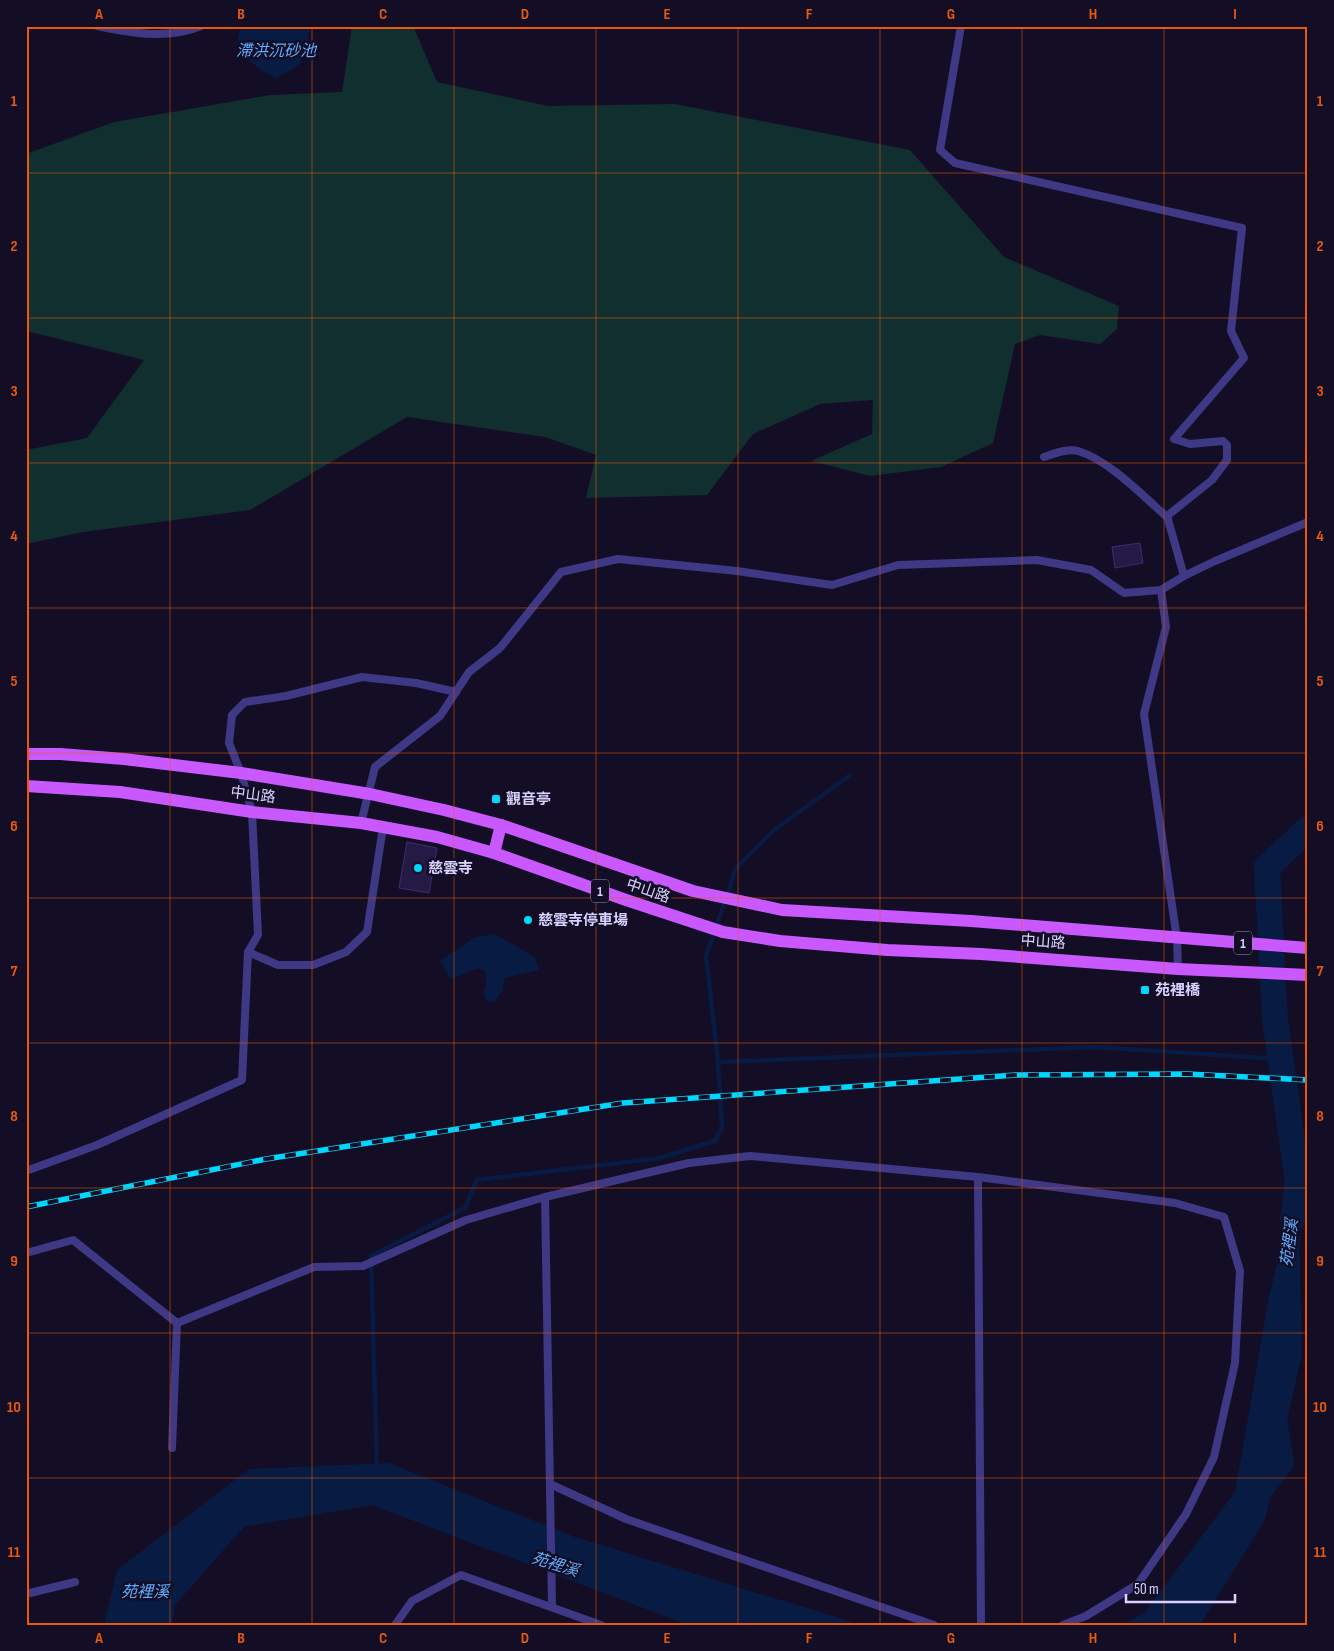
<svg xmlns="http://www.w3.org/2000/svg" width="1334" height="1651" font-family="'Sofia Sans Condensed','Noto Sans TC',sans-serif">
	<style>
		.green { fill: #112f2f }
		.water { fill: #081b43 }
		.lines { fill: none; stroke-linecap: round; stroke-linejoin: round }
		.stream { stroke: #081b43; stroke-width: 4.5 }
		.river { stroke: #081b43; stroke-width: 26 }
		.building { fill: #251946; stroke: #3d2b73 }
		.lane { stroke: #3e3885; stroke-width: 8 }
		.primary { stroke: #c959ff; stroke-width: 12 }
		.rail-casing { stroke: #00d7fd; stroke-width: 5.5 }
		.rail { stroke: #130e25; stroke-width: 4; stroke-dasharray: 11; stroke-linecap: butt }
		.grid { fill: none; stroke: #e8590c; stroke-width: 1; stroke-opacity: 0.55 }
		.poi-dot { fill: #00d7fd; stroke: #130e25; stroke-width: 2 }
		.labels { text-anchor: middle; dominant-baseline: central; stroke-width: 5; stroke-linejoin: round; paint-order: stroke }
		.shield { fill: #130e25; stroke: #9e97be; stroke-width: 1 }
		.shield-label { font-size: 14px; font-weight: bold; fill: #d9d2ff }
		.street-label { font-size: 15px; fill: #d9d2ff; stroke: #130e25 }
		.poi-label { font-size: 15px; font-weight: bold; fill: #d9d2ff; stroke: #130e25; text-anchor: start }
		.water-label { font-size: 16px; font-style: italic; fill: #60aeff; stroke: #130e25 }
		.neatline { fill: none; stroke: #e8590c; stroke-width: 2 }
		.grid-label { font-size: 16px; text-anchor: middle; font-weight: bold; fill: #e8590c }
	</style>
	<rect width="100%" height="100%" fill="#130e25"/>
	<polygon class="green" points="352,26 413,26 437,82 548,106 675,104 910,150 1004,257 1119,306 1117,329 1100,344 1040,335 1015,344 993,443 941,467 870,476 811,461 872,434 873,400 820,404 753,434 707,495 586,498 596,455 545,437 407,417 250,510 83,532 26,544 26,450 87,438 144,360 26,331 26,154 114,122 270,95 342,92"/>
	<g class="water">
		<path d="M 244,26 L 310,26 C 303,60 309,63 275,78 C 260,71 224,46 244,26 Z"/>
		<polygon points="495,934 535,957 539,970 504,978 503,990 494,1002 487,1001 483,993 486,986 486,972 478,968 450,979 440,961 475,937"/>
		<polygon points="1298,1183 1302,1354 1265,1520 1200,1625 1121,1625 1144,1613 1235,1492 1269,1296"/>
		<polygon points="389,1463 575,1537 862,1625 688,1625 372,1505 244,1527 175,1605 172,1625 104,1625 117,1570 249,1469"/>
	</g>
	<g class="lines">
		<g class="stream">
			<polyline points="849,776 774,830 736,868 706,956 718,1062 1095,1047 1281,1059"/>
			<polyline points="377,1469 371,1256 465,1208 477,1180 660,1158 715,1141 722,1127 718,1062"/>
		</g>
		<g class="river">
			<polyline points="1293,1219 1298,1183 1275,1019 1267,867 1308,829"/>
			<polyline points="1255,1496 1281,1462 1274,1420"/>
		</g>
	</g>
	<g class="building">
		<polygon points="1140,543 1143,563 1115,568 1112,547"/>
		<polygon points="407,842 437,848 429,893 399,888"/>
	</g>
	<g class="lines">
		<g class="lane">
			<path d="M 97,26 C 132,33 167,40 201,26"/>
			<polyline points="961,26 940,150 955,163 1242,228 1231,331 1244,358 1174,439 1190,444 1223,441 1227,445 1227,460 1212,480 1167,516 1184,576"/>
			<path d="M 1044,457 C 1053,454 1068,448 1078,451 C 1109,460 1143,496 1168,518"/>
			<polyline points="1161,590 1166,627 1144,714 1177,939 1178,969"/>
			<polyline points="361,823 375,767 440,716 469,672 500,648 561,572 618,559 737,571 832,585 898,565 1037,560 1091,570 1124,593 1161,590 1184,576 1215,561 1308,522"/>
			<polyline points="248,952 278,965 313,965 346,952 367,932 383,827"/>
			<polyline points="26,1171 97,1145 242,1080 248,952 258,935 252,812 241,773 229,743 232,715 245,702 286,696 362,677 416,683 456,692"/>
			<polyline points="978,1177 981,1625"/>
			<polyline points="545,1197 552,1606"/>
			<polyline points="26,1253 73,1240 177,1323 314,1267 363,1266 466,1220 545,1197 689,1163 750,1156 978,1177 1175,1203 1224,1217 1240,1271 1235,1363 1214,1457 1186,1514 1138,1584 1086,1616 1063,1625"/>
			<polyline points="172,1448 177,1323"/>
			<polyline points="550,1484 626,1519 934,1625"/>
			<polyline points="26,1594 75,1582"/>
			<polyline points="395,1625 412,1601 461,1575 601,1625"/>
		</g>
		<g class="primary">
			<polyline points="26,754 60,754 124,759 241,773 370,794 444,810 501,825 693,891 782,910 971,921 1308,948"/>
			<polyline points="26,786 120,792 252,812 361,823 437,837 494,853 626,900 723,932 780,941 887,950 981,954 1178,969 1308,975"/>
			<polyline points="494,853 501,825"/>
		</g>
		<defs>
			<polyline id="rail" points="26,1207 266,1159 623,1103 1016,1075 1187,1074 1308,1080"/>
		</defs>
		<use href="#rail" class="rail-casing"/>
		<use href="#rail" class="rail"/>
	</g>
	<path class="grid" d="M 170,26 L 170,1625M 312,26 L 312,1625M 454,26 L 454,1625M 596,26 L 596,1625M 738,26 L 738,1625M 880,26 L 880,1625M 1022,26 L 1022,1625M 1164,26 L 1164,1625M 26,173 L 1308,173M 26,318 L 1308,318M 26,463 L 1308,463M 26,608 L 1308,608M 26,753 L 1308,753M 26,898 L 1308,898M 26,1043 L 1308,1043M 26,1188 L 1308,1188M 26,1333 L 1308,1333M 26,1478 L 1308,1478"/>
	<g class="poi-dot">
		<rect x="491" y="794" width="10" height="10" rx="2.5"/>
		<circle cx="418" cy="868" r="5"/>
		<circle cx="528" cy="920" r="5"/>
		<rect x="1140" y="985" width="10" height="10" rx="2.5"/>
	</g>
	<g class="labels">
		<g class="shield">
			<rect x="591" y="879.5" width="18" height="23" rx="4"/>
			<rect x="1234" y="931.5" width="18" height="23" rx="4"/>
		</g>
		<g class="shield-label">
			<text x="600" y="891">1</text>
			<text x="1243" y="943">1</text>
		</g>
		<g class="street-label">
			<text transform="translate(253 795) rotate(7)">中山路</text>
			<text transform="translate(648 891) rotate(19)">中山路</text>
			<text transform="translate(1043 942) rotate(4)">中山路</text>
		</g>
		<g class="poi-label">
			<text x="506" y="799">觀音亭</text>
			<text x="428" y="868">慈雲寺</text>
			<text x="538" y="920">慈雲寺停車場</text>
			<text x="1155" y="990">苑裡橋</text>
		</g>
		<g class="water-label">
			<text x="276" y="51">滯洪沉砂池</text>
			<text transform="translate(1290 1243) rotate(-83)">苑裡溪</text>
			<text transform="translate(555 1565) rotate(17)">苑裡溪</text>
			<text x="145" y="1592">苑裡溪</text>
		</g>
	</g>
	<rect width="1334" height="1651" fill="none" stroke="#130e25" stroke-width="55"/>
	<path d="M1126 1594v8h109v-8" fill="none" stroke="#d9d2ff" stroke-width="2.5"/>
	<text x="1134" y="1594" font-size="15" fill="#d9d2ff" stroke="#130e25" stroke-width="4" paint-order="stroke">50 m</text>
	<rect x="28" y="28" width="1278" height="1596" class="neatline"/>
	<g class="grid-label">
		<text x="99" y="19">A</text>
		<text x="241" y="19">B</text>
		<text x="383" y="19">C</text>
		<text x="525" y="19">D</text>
		<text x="667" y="19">E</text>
		<text x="809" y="19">F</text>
		<text x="951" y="19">G</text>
		<text x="1093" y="19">H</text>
		<text x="1235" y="19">I</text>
		<text x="14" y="106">1</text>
		<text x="1320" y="106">1</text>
		<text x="14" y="251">2</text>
		<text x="1320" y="251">2</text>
		<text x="14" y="396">3</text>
		<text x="1320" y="396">3</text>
		<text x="14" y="541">4</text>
		<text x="1320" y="541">4</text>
		<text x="14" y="686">5</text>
		<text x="1320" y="686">5</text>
		<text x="14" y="831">6</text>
		<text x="1320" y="831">6</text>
		<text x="14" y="976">7</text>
		<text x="1320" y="976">7</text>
		<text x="14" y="1121">8</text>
		<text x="1320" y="1121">8</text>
		<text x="14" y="1266">9</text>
		<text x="1320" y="1266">9</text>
		<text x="14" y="1412">10</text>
		<text x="1320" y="1412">10</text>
		<text x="14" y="1557">11</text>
		<text x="1320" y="1557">11</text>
		<text x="99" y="1643">A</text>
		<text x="241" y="1643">B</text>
		<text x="383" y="1643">C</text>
		<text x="525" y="1643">D</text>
		<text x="667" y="1643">E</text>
		<text x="809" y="1643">F</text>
		<text x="951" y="1643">G</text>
		<text x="1093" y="1643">H</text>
		<text x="1235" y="1643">I</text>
	</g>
</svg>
